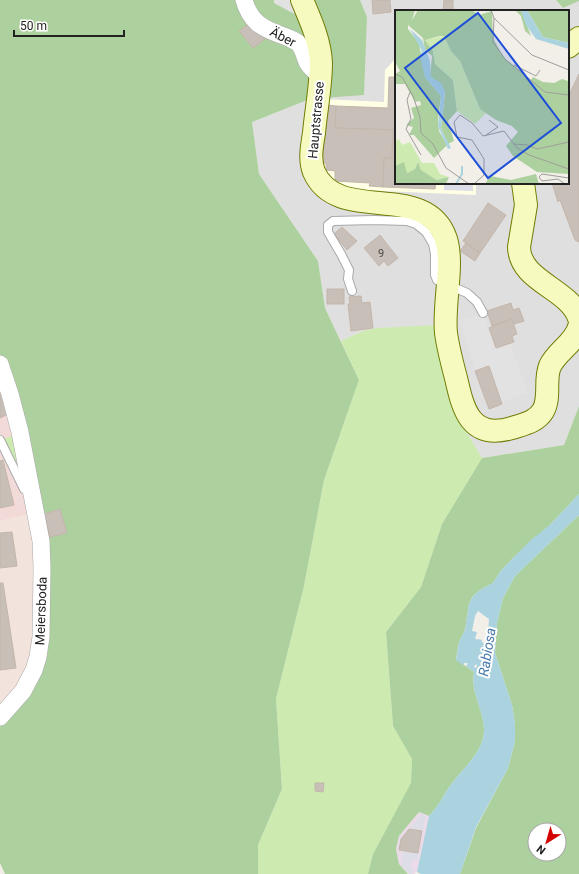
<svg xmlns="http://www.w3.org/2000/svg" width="579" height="874" font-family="Roboto,sans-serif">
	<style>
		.residential { fill: #e0dfdf; fill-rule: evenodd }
		.commercial { fill: #f2dad9 }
		.industrial { fill: #ebdbe8 }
		.education { fill: #ffffe5 }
		.military { fill: #f3e3dd }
		.grass { fill: #cdebb0 }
		.forest { fill: #add19e; fill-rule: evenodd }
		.parking { fill: #e2e2e2 }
		.plaza { fill: #dddde8 }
		.water { fill: #aad3df }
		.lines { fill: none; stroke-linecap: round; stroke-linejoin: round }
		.river { stroke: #aad3df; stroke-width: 26 }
		.building { fill: #c7bfb8; stroke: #c4b6ab }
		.lane-casing { stroke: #a9a9a9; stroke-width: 10 }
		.street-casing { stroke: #a9a9a9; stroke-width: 18 }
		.secondary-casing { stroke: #707d05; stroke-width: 24 }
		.lane { stroke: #fff; stroke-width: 8 }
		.street { stroke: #fff; stroke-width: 17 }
		.secondary { stroke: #f7fabf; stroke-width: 22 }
		.labels { text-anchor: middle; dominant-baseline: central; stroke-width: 4; stroke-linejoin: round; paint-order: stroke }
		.number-label { font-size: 11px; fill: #4b4948 }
		.street-label { font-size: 13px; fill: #222; stroke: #fff }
		.water-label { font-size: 14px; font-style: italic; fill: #4a7aab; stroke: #fff }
		.inset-river { fill: none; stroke: #aad3df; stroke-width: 2 }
		.inset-road { fill: none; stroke: #9f9d99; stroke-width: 1 }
		.view { fill: #1d4ed8; fill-opacity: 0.15; stroke: #1d4ed8; stroke-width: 2 }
		.inset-edge { fill: none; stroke: #222; stroke-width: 2 }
	</style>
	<rect width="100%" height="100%" fill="#f2efe9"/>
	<path class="residential" d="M 360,0 L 556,0 L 563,8 L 579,1 L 579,406 L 564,445 L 482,458 L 457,416 L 363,331 L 341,341 L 325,308 L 318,261 L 259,174 L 252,122 L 310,99 L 367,17 ZM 396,11 L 568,11 L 568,183 L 396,183 Z"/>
	<polygon class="commercial" points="0,364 20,432 1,441 34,513 0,521"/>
	<polygon class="industrial" points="419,812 429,816 420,862 417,872 416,872 415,874 408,874 399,864 396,849 399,836"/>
	<polygon class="education" points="396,58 396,183 476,183 476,195 334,189 318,167 322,99 384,102 385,70"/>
	<polygon class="military" points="34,513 40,647 0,717 0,521"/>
	<g class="grass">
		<polygon points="438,325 457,416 482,458 442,524 421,587 386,632 393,726 412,759 411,784 373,854 368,874 258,874 258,845 282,789 276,699 304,586 324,480 359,380 341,341 363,331 377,328"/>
		<polygon points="20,432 36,517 0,441"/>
	</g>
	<g class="forest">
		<polygon points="0,0 274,0 274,3 302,0 360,0 367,17 364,95 310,99 252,122 259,174 318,261 325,308 359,380 324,480 304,586 276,699 282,789 258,845 258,874 5,874 0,863 0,717 29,682 42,568 0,364"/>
		<polygon points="556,0 579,0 579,1 563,8"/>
		<path d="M 579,406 L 579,494 L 551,524 L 513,558 L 500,572 L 493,583 L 480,590 L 473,596 L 469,604 L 465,630 L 459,642 L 456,659 L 474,672 C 470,693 485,711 484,732 C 483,753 461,770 450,786 C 443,796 438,807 429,816 L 419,812 L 399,836 L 396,849 L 399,864 L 408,874 L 368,874 L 373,854 L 411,783 L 412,759 L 393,726 L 386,632 L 421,587 L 442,524 L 482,458 L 564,445 Z"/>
		<path d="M 579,515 L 579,874 L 460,874 L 476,828 L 508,768 L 515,741 L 515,724 L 512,705 L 495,653 L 497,623 L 503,598 L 515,576 ZM 535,830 L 559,830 L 559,854 L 535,854 Z"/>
	</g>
	<g class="parking">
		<polygon points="274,0 302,0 300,17 274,3"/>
		<polygon points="483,313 496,349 510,344 528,393 502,402 489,365 476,369 459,321"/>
	</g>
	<g class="plaza">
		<polygon points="444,183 473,183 473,191 444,190"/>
		<polygon points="421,815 426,816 423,831 409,829"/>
		<polygon points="403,851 419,853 418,860 412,860 410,868 414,869 411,874 409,874 401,865"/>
	</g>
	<path class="water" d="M 579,494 L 579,515 L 515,576 L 503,598 L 497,623 L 495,653 L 512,705 L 515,724 L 515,741 L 508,768 L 476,827 L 460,874 L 421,874 L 417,872 L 429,816 C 438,807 443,796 450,786 C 461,770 483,753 484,732 C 485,712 470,693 474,672 L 466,666 L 472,658 L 478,639 L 482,640 L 474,667 L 476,668 L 488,633 L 489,619 L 478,611 L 475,616 L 472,631 L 477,632 L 470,656 L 463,665 L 456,660 L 459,642 L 465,630 L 469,604 L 473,596 L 480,590 L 493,583 L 500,572 L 513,558 L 531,540 L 551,524 Z"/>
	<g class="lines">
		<polyline class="river" points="471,651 474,652"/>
	</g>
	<g class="building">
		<polygon points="372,0 390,0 391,12 373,14"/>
		<polygon points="444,0 453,0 453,11 443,11"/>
		<polygon points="251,22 265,39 253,48 239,31"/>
		<polygon points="579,74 579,242 575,240 560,200 558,202 552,183 568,183 568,97"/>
		<polygon points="389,77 396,77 396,130 335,128 336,106 388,108"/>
		<polygon points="328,105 336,106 335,128 393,130 392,158 384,158 383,187 369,186 370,183 335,181 335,171 326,170 326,163 323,163 324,137"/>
		<polygon points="393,130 396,130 396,159 392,158"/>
		<polygon points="384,158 396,159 396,183 436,183 435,189 383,187"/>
		<polygon points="488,203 506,215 480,253 463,241"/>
		<polygon points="342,227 357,241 347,250 334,234"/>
		<polygon points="380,235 398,258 388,266 384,261 379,266 364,248"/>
		<polygon points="466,243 480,253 475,261 460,251"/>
		<rect x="327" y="289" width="17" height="15"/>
		<polygon points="361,296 362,303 370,302 373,328 351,331 348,304 350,304 349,297"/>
		<polygon points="511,303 513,310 519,308 524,321 514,324 512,319 492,326 487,311"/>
		<polygon points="512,319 517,334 512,336 514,342 496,348 489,328"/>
		<polygon points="489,366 502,404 489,409 475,371"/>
		<polygon points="0,380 10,413 0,418"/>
		<polygon points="3,460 14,505 0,508 0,461"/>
		<polygon points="60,509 67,533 50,537 44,514"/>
		<polygon points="12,532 17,566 0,568 0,533"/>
		<polygon points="0,583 3,583 16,668 0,670"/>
		<polygon points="315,783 324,783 323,792 315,791"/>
		<polygon points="409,829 422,831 418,853 399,850 401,839"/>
	</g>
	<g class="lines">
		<defs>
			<g id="lane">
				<polyline points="352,291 348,279 349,270 341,254 328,232 328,225 333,221 374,220 407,221 416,224 426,232 433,244 435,254 435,275 437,280 467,293 477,302 483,313"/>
				<polyline points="0,440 24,489"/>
			</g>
			<g id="street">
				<path d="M 244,0 C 250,21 261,28 281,35 C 287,37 293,39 298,43 C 304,49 304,56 307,62 C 310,68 316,72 320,76"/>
				<polyline points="0,364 10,394 20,432 41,541 42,568 41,637 38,657 34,670 23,691 0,717"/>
			</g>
			<g id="secondary">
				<path d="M 302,0 C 311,21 320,41 321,63 C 321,86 316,110 314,133 C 312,146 309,159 314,172 C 338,226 426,179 446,239 C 454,265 443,305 446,333 C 448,348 452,363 456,378 C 463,409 470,440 512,428 C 524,424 536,422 543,411 C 551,397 544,380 550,366 C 557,351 575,343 579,327"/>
				<polyline points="568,47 579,38"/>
				<path d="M 523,183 L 526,205 L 519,247 C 520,282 569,288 579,318"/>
			</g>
		</defs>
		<use href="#lane" class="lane-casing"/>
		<use href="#street" class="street-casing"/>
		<use href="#secondary" class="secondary-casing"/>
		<use href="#lane" class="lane"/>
		<use href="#street" class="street"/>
		<use href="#secondary" class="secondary"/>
	</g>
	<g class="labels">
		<g class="number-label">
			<text x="381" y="253">9</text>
		</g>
		<g class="street-label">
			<text transform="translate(283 37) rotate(27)">Äber</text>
			<text transform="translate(316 120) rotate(-85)">Hauptstrasse</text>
			<text transform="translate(41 611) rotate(-88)">Meiersboda</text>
		</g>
		<g class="water-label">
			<text transform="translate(487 652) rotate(-81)">Rabiosa</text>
		</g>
	</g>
	<g transform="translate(395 10)">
		<rect width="174" height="174" fill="#f2efe9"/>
		<path d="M 49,26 L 56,41 L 65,51 L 85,99 L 91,103 L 80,114 L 62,101 L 58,70 L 40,54 L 38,41 L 30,30 ZM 4,129 L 7,135 L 15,132 L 27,153 L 39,153 L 45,164 L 54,167 L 42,170 L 26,160 L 23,152 L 20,159 L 12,163 L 0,156 L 0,131 Z" fill="#cdebb0"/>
		<path d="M 0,0 L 20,0 L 17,10 L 23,0 L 77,0 L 84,5 L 97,1 L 98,28 L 109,48 L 136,70 L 138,67 L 148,72 L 159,73 L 167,69 L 173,71 L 174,164 L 142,162 L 118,146 L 111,136 L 123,122 L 117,116 L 101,110 L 85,99 L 65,51 L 56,41 L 49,26 L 45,26 L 30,30 L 38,41 L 40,54 L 58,70 L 62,101 L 53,111 L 59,131 L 53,134 L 46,118 L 50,84 L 47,76 L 35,66 L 37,46 L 30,40 L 28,28 L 13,15 L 13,19 L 24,33 L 30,67 L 46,86 L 43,110 L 44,121 L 52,135 L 39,148 L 19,125 L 14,125 L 18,117 L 11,115 L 19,108 L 16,98 L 26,95 L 25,91 L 20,92 L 10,74 L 0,74 L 0,64 L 5,61 L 0,52 ZM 120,0 L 126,0 L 136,26 L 130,21 L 126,6 ZM 132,0 L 174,0 L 174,33 L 148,27 ZM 9,152 L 12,163 L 20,159 L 23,152 L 26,160 L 42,170 L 54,167 L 51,174 L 0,174 L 0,156 ZM 141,164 L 144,174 L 90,174 L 95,166 L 116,170 Z" fill="#add19e"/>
		<path d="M 126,0 L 132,0 L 148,27 L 174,33 L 174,39 L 141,29 L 131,15 ZM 15,19 L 27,30 L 35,51 L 36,67 L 46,73 L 50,82 L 46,119 L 56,138 L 53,139 L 43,116 L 46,86 L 30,67 L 25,46 L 27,41 Z" fill="#aad3df"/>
		<path class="inset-river" d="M 61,174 L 67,164 L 67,156"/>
		<path class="inset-road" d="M 96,0 L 99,8 L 98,32 L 110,49 L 150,82 L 174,85M 99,8 L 137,45 L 174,60M 119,55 L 141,66 L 145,60M 0,64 L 7,67 L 18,86 L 25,107 L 26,123 L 38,134 L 51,158 L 74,174M 15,82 L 12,90 L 16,109 L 11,119 L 26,145M 91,125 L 103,117 L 94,110M 119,134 L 132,135 L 142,139 L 174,132M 79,174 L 89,165 L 89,149 L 77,130 L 62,127 L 59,112 L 65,105 L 77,113 L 88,126 L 109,121 L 122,138 L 134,145 L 174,159M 170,174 L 163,169 L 147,171 L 144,167 L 147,164 L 174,168"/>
		<path class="view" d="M 83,3 L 166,113 L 93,168 L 10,58 Z"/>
		<rect width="174" height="174" class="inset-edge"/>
	</g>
	<g transform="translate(547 842) rotate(217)"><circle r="19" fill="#ffffff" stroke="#a7a7a7"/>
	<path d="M0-3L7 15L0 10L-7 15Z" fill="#d40000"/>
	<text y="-6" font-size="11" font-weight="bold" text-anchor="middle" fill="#222222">N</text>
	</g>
	<path d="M14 30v6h110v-6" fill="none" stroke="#222222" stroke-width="2"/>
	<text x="20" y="30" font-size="12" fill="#222222" stroke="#ffffff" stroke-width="3" paint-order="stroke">50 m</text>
</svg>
